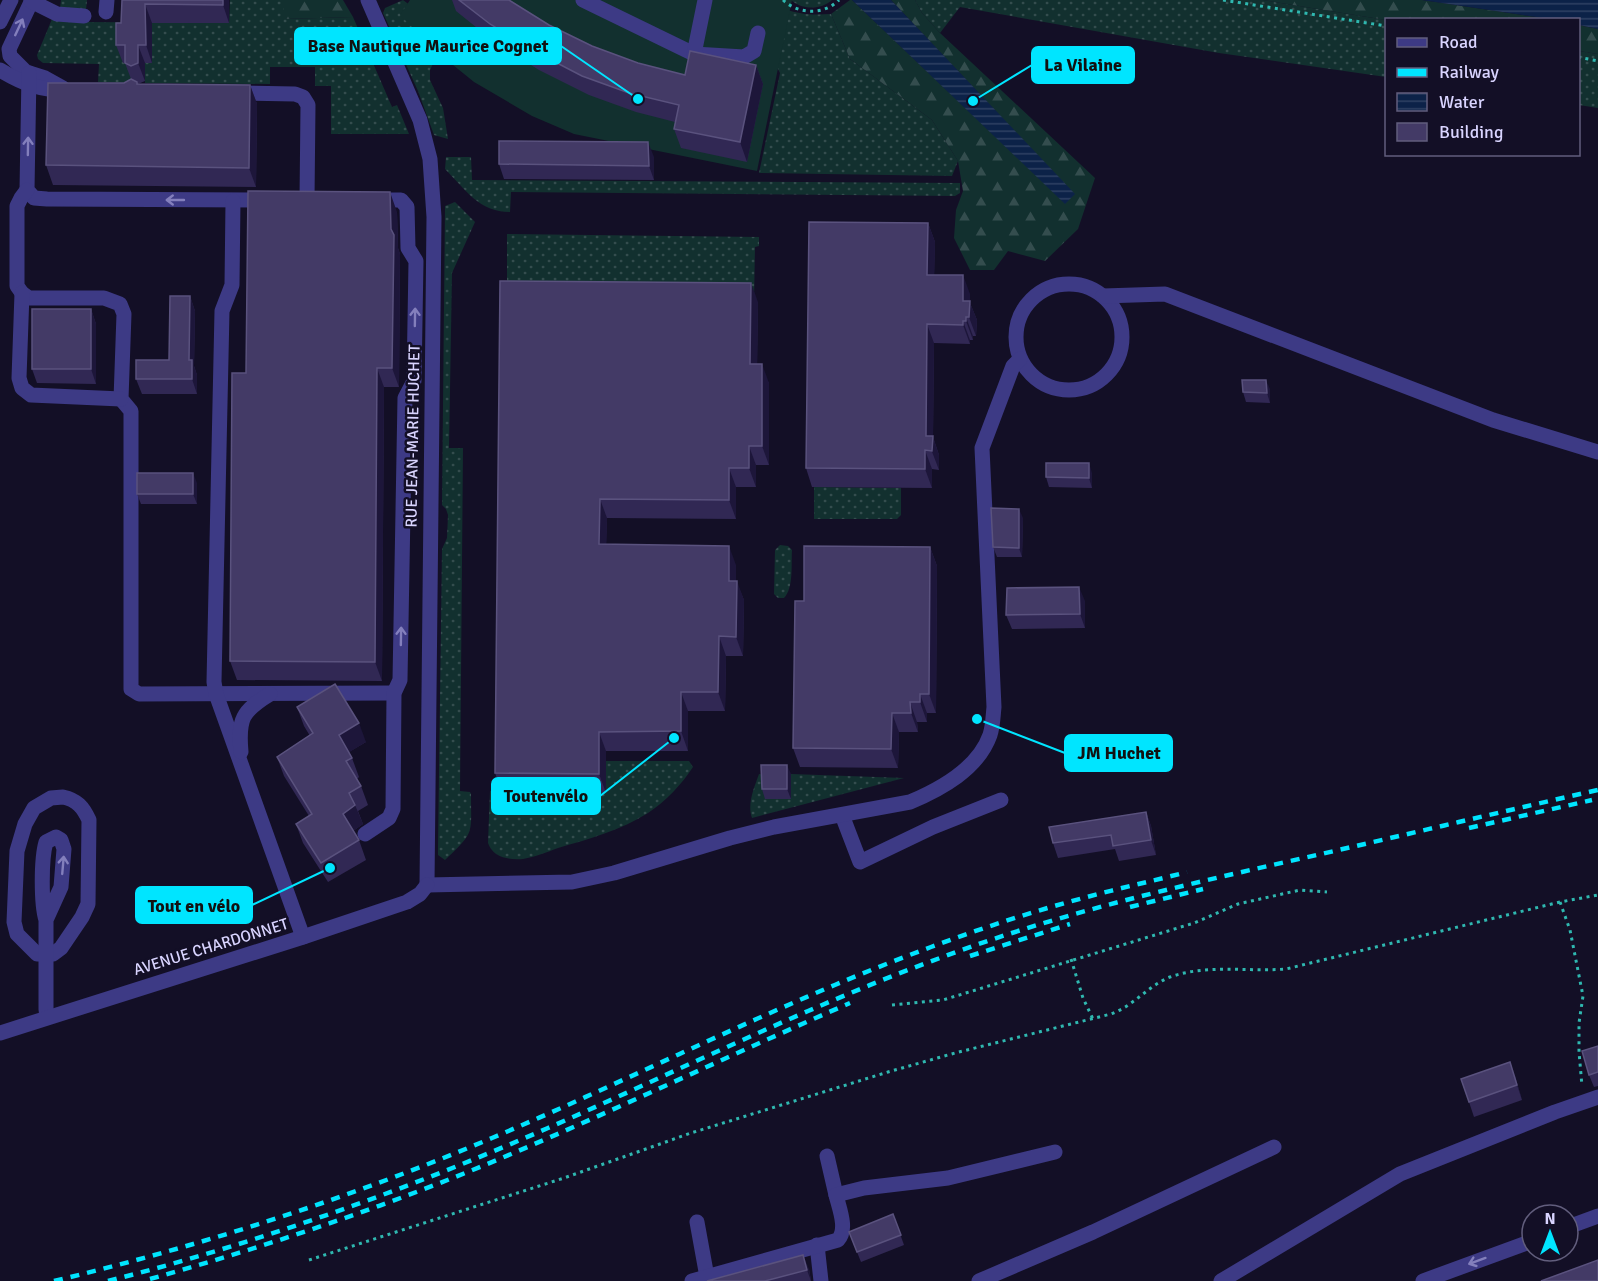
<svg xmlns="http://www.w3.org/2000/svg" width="1598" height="1281" font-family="Signika,sans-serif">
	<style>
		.grass { fill: url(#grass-dots) }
		.forest { fill: url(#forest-firs) }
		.garden { fill: #12302f }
		.water { fill: url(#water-rules) }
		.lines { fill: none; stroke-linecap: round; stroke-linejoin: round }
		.path { stroke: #2fb8b0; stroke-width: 3; stroke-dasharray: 3 4.5; stroke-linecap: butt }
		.minor { stroke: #3d3a85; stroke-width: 15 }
		.rail { stroke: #00e5ff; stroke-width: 4.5; stroke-dasharray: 9 8; stroke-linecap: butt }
		.wall { fill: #312854 }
		.shaded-wall { fill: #1d163a }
		.building { fill: #433a66; stroke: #5a527e; stroke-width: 1.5 }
		.oneway { stroke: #837fbc }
		.labels { text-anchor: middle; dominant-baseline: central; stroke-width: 5; stroke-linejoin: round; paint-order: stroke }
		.street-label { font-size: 16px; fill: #d9d4ff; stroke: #130f26 }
		.leader { fill: none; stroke: #00e5ff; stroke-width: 2 }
		.callout-dot { fill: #00e5ff; stroke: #130f26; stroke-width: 2 }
		.callout { fill: #00e5ff; stroke: #00e5ff; stroke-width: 2 }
		.callout-label { font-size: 18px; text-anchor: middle; font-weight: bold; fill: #111 }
	</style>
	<defs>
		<pattern id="grass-dots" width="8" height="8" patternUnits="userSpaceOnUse" patternTransform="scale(1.5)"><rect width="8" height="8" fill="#12302f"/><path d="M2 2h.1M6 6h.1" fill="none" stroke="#344d4e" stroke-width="1.8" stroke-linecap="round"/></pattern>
		<pattern id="forest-firs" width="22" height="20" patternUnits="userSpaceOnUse" patternTransform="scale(1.5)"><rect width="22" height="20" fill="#12302f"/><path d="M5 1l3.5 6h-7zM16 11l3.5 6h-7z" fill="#344d4e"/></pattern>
		<pattern id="water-rules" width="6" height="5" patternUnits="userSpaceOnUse" patternTransform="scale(1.5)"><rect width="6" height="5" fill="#0c2248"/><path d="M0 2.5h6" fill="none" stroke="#2f4163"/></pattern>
	</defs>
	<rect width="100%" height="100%" fill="#130f26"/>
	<g class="grass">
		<polygon points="61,0 87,0 86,10 60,9"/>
		<polygon points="230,0 284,0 285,19 353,17 392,107 397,105 409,134 331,134 331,86 315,86 315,67 270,67 270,84 145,83 145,63 152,63 123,63 132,63 131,83 98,82 99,64 43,63 38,59 37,55 52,19 86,22 229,23"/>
		<polygon points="403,0 411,6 439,51 430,70 430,80 443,108 448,139 434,135 418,91 383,13 385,8"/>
		<path d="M 791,0 L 832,0 C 821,10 802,10 791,0 Z"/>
		<polygon points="915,0 1263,0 1386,20 1386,77 1219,53 960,7 940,33 922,13"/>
		<path d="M 785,9 C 801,15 814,15 831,14 L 850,59 L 932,120 L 958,161 L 952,176 L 759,173 L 780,73 L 770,54 Z"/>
		<polygon points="1578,51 1598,54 1598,108 1579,105"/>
		<path d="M 446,157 L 471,157 L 472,180 L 960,183 L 960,193 L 955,196 L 511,192 L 510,212 C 479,212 466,190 445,169 Z"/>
		<path d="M 455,202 L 475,222 L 452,273 L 449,448 L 463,448 L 460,791 L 470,792 L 471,794 C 471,835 475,831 445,860 L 438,855 L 438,849 L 442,549 L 447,538 L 448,515 L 446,509 L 442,505 L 445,209 L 445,206 Z"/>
		<polygon points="507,234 759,237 759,246 755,247 754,302 507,300"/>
		<polygon points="814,487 901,488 901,515 897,519 814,519"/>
		<path d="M 780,545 L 788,546 L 792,550 C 791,563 794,588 784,598 L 778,598 L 774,594 L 775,550 Z"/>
		<path d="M 606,761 L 689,761 L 693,767 C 682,784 666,801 648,813 C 621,830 589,839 558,848 C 547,852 535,857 523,859 C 510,860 493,858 488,843 L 490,791 L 502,792 Z"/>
		<path d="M 759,774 L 765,775 L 766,799 L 791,799 L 791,774 L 904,778 L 752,818 C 747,804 754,788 759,774 Z"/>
	</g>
	<g class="forest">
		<polygon points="284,0 343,0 353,17 284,19"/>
		<polygon points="850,0 852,0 1065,203 1074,194 891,0 915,0 922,13 940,33 1095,178 1078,229 1045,261 1008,251 994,270 970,270 954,238 956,210 963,191 958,161 932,120 850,59 831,14"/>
		<polygon points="1263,0 1422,0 1550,19 1386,20"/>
		<polygon points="1578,25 1598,29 1598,54 1579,51"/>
	</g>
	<polygon class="garden" points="410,0 792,0 757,171 574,134 532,116 474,82 437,52 400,15"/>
	<g class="water">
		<polygon points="852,0 891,0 1075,194 1065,204"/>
		<polygon points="1422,0 1598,0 1598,29 1579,25 1578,20 1550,19"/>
	</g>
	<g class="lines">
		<g class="path">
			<path d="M 783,0 C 799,15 824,15 839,0"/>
			<polyline points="1223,0 1386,26"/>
			<polyline points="1578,57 1598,61"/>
			<polyline points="1560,902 1570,930 1583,996 1579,1023 1579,1052 1582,1086"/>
			<polyline points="1071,959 1083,998 1093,1019"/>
			<polyline points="892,1005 943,1000 1194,923 1238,904 1300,890 1327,892"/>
			<path d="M 309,1260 L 564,1178 L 691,1133 L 888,1072 L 955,1053 L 1111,1014 C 1118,1011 1125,1008 1131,1003 C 1144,994 1155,983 1170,977 C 1207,964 1247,972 1286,969 L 1560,902 L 1598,895"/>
		</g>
		<g class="minor">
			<polyline points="32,0 9,49 10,56 26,72 45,78 63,88"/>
			<polyline points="368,0 420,120 430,159 434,217 427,885"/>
			<polyline points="583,0 694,54 744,57 754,51 758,33"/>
			<polyline points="31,1 57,14 84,16"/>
			<polyline points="106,12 107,0"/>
			<polyline points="0,22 11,0"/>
			<polyline points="694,54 705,0"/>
			<path d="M 0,70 C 23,84 40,90 68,91"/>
			<polyline points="29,73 27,190 34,198 47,199 266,200"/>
			<polyline points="235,93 295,94 303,97 308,105 307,200"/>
			<polyline points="27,190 21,198 17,206 17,286 22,293 29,298 104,298 120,304 124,314 121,399 131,411 131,689 139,694 394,693"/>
			<polyline points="233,201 232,285 222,311 214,682 216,694 303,937"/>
			<circle cx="1069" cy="337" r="53"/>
			<polyline points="22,293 19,378 22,388 31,395 121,399"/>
			<polyline points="1103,296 1165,294 1493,420 1598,452"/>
			<path d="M 241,752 C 238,719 242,711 270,694"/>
			<path d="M 63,797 C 77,800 83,807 89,820 L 88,904 L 82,917 L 61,948 L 53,954 L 37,954 L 17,934 L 14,922 L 17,851 L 25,824 L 34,808 L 51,798 Z"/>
			<polyline points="842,815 860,862 933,827 1001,800"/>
			<polyline points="365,834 389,818 393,809 394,693 400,680 405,398 414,381 416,261 408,248 407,207 401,200 374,200"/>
			<path d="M 427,885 L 572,882 L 614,873 L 730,838 L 774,827 L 910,802 C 941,789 978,769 990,735 C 993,726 993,716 994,707 L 982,448 L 1013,366 L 1020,359"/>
			<path d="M 46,920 L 61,887 L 64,849 L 61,840 L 56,837 L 46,842 C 41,859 41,904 46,920 L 46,1009 L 47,1017"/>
			<polyline points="0,1033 303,937 407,902 420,894 427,885"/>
			<polyline points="827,1156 836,1195"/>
			<polyline points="697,1222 707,1277"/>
			<polyline points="1568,1227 1598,1216"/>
			<polyline points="817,1245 821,1281"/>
			<path d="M 692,1281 L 838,1240 C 848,1229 839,1208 836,1195 L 864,1188 L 948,1178 L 1055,1152"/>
			<polyline points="979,1281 1093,1232 1274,1147"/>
			<polyline points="1221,1281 1400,1174 1555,1112 1598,1097"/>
			<polyline points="1423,1281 1532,1241"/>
		</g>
		<g class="rail">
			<polyline points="1469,828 1592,800"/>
			<polyline points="1130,907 1203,889"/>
			<polyline points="970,956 1070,924"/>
			<path d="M 150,1279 C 268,1246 384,1207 497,1160 C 616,1110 732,1054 850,1003"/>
			<path d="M 54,1281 C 204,1245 350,1198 492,1138 C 639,1076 781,1002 931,947 C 982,928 1034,911 1087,897 C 1120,888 1153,881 1187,872"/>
			<path d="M 108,1281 C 258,1243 406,1190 548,1128 C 678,1071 806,1007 940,958 C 1054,915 1171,888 1290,861 C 1393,838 1495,813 1598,790"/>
		</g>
	</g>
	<g class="wall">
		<polygon points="122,0 229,0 229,23 152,23 152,63 145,63 145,81 138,84 250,85 257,104 256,187 53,185 46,165 124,83 131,79 125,63 123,63 116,45 121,23"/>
		<polygon points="452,0 509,0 549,25 592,46 638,63 685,75 756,65 763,84 747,162 681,148 674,129 675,122 636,112 589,95 539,70 497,44 456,11"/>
		<polygon points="654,157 654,180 504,179 499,164"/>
		<polygon points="397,212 398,248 400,254 399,387 384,387 382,681 237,680 230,661 246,373"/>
		<polygon points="928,223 935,242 934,275 970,294 970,303 977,320 976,336 973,336 973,340 970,340 970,344 934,343 933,437 939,455 939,470 932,469 932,488 812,487 806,468"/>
		<polygon points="500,281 758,302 757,364 769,383 769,465 756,465 756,487 736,487 736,519 607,518 606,544 736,565 736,581 744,600 743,656 726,656 725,711 688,711 688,751 606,751 606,793 502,792 495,773"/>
		<polygon points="190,296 195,311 194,366 197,375 197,394 142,394 136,379 169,360"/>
		<polygon points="91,309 96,324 96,384 37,383 32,369"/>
		<polygon points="1270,389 1270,403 1246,402 1243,392"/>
		<polygon points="1092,473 1092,488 1049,487 1046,477"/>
		<polygon points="197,483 197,504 141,504 137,494"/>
		<polygon points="1023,518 1022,557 997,557 993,547"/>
		<polygon points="930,547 937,566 936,713 927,713 927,722 917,722 918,732 899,732 898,768 800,767 793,748 804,601"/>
		<polygon points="1085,601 1085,628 1012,629 1006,615"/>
		<polygon points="297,707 366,742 349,752 352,758 359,777 357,779 361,786 368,805 358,811 363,824 353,831 359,840 366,860 328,882 303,843 296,824 309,816 284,776 277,757 310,736 304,726"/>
		<polygon points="791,774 791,799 765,799 762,789"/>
		<polygon points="1146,812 1151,826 1156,855 1119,861 1115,849 1058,858 1053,843"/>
		<polygon points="1598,1046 1598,1086 1594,1087 1589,1075"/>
		<polygon points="1515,1076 1522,1100 1474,1117 1469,1102"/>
		<polygon points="893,1214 904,1245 861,1262 849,1232"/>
		<polygon points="809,1269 811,1281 707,1281"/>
	</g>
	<g class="shaded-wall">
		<polygon points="223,0 229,0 229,23 223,5"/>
		<polygon points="145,4 152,23 152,63 146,45"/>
		<polygon points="138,45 145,63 145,81 138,63"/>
		<polygon points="756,65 763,84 747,162 740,142"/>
		<polygon points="250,85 257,104 256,187 249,168"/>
		<polygon points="648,142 654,157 654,180 649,166"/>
		<polygon points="390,192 397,212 398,248 400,254 399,387 392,368"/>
		<polygon points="928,223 935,242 934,294 927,275"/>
		<polygon points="963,275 970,294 970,303 977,320 976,336 963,301"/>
		<polygon points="751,283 758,302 757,383 750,364"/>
		<polygon points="190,296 195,311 194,366 197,375 197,394 192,379 189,360"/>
		<polygon points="91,309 96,324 96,384 91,369"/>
		<polygon points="966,317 973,336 973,340 966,321"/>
		<polygon points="963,321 970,340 970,344 963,325"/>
		<polygon points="927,324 934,343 933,437 939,455 939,470 926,436"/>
		<polygon points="762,364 769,383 769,465 762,446"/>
		<polygon points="377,368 384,387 382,681 375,662"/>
		<polygon points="1266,380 1270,389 1270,403 1267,393"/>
		<polygon points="749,446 756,465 756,487 749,468"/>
		<polygon points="925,450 932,469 932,488 925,469"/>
		<polygon points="1089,463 1092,473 1092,488 1089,478"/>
		<polygon points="729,468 736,487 736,519 729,500"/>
		<polygon points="193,473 197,483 197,504 193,494"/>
		<polygon points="600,499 607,518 606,563 599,544"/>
		<polygon points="1019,509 1023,518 1022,557 1019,548"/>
		<polygon points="729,546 736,565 736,600 729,581"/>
		<polygon points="930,547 937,566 936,713 929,694"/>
		<polygon points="737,581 744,600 743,656 736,637"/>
		<polygon points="1079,587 1085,601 1085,628 1080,614"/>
		<polygon points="719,636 726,656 725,711 718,692"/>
		<polygon points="681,692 688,711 688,751 681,731"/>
		<polygon points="920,694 927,713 927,722 920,702"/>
		<polygon points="910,702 917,722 918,732 911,713"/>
		<polygon points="892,713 899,732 898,768 891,749"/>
		<polygon points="359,723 366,742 346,754 339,735"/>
		<polygon points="599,732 606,751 606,793 599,774"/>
		<polygon points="787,765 791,774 791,799 787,789"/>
		<polygon points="355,805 363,824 350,833 343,814"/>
		<polygon points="1146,812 1151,826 1156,855 1151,840"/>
		<polygon points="1510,1062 1515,1076 1522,1100 1517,1085"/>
		<polygon points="803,1255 809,1269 811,1281 807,1270"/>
	</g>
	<g class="building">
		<polygon points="122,0 223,0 223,5 145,4 146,45 138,45 138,63 131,66 125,63 125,45 116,45 116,23 121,23"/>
		<polygon points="459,0 509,0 549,25 592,46 638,63 685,75 690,51 756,65 740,142 674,129 679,105 629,93 582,76 532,50 490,24"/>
		<polygon points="131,79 137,82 137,84 250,85 249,168 46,165 48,83 124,83"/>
		<polygon points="499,141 648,142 649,166 499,164"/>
		<polygon points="248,191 390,192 391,229 394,235 392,368 377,368 375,662 230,661 232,373 246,373"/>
		<polygon points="809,222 928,223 927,275 963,275 963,301 970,301 969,317 966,317 966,321 963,321 963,325 927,324 926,436 933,436 932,451 925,450 925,469 806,468"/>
		<polygon points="500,281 751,283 750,364 762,364 762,446 749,446 749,468 729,468 729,500 600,499 599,544 729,546 729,581 737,581 736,637 719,636 718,692 681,692 681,731 599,732 599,774 495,773"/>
		<polygon points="170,296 190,296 189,360 192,360 192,379 136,379 136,360 169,360"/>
		<rect x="32" y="309" width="59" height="60"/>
		<polygon points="1242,380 1266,380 1267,393 1243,392"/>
		<polygon points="1046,463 1089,463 1089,478 1046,477"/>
		<rect x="137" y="473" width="56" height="21"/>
		<polygon points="991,508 1019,509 1019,548 993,547"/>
		<polygon points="804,546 930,547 929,694 920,694 920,702 910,702 911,713 892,713 891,749 793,748 795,601 804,601"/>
		<polygon points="1079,587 1080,614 1006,615 1007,588"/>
		<polygon points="335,684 359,723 339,735 352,758 346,761 361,786 349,793 355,805 343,814 359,840 321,863 296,824 312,814 277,757 313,733 297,707"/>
		<polygon points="761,765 787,765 787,789 762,789"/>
		<polygon points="1146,812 1151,840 1113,846 1111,835 1053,843 1049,827"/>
		<polygon points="1598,1046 1598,1072 1589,1075 1582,1051"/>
		<polygon points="1510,1062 1517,1085 1469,1102 1461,1079"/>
		<polygon points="893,1214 901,1235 857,1252 849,1232"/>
		<polygon points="803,1255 807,1270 765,1281 707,1281"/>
		<polygon points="1598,1260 1598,1281 1541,1281"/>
	</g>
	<defs><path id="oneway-shaft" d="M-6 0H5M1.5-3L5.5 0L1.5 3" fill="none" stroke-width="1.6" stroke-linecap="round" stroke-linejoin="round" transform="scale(1.5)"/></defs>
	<g class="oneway">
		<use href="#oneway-shaft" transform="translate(19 27) rotate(-65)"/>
		<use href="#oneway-shaft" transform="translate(28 146) rotate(-89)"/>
		<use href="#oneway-shaft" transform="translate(175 200) rotate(-180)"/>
		<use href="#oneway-shaft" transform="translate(415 317) rotate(-89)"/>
		<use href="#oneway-shaft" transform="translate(401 636) rotate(-89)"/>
		<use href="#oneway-shaft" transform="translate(63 865) rotate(-85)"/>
		<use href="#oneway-shaft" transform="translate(1477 1261) rotate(160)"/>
	</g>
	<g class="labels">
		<g class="street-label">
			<text transform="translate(413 436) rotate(-89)">RUE JEAN-MARIE HUCHET</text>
			<text transform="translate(211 947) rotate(-17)">AVENUE CHARDONNET</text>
		</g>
	</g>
	<path class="leader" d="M638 99L561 46M973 101L1032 65M977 719L1065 753M674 738L600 796M330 868L252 905"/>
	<g class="callout-dot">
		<circle cx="638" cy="99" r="6"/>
		<circle cx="973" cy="101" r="6"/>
		<circle cx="977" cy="719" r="6"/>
		<circle cx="674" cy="738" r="6"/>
		<circle cx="330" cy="868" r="6"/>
	</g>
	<g class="callout">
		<rect x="295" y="28" width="266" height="36" rx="6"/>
		<rect x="1032" y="47" width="102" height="36" rx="6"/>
		<rect x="1065" y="735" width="107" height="36" rx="6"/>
		<rect x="492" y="778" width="108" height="36" rx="6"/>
		<rect x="136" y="887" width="116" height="36" rx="6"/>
	</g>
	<g class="callout-label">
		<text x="428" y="52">Base Nautique Maurice Cognet</text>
		<text x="1083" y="71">La Vilaine</text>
		<text x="1119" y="759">JM Huchet</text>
		<text x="546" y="802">Toutenvélo</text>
		<text x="194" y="912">Tout en vélo</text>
	</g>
	<rect x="1385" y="18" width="195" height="138" fill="#130f26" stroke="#625e7d" stroke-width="1.5"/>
	<rect x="1397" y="38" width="30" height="9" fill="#3d3a85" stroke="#625e7d" stroke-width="1.5"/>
	<text x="1439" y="48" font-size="18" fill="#d9d4ff">Road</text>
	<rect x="1397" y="68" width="30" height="9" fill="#00e5ff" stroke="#625e7d" stroke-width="1.5"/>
	<text x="1439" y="78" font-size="18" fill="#d9d4ff">Railway</text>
	<rect x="1397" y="93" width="30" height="18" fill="url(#water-rules)" stroke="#625e7d" stroke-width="1.5"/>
	<text x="1439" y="108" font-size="18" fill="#d9d4ff">Water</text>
	<rect x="1397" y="123" width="30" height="18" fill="#433a66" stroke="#625e7d" stroke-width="1.5"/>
	<text x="1439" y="138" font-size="18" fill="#d9d4ff">Building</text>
	<g transform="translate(1550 1233)"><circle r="28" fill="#130f26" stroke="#625e7d" stroke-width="1.5"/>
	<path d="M0-4.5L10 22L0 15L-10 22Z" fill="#00e5ff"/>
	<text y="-9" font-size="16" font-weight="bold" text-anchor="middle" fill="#d9d4ff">N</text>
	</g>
</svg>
